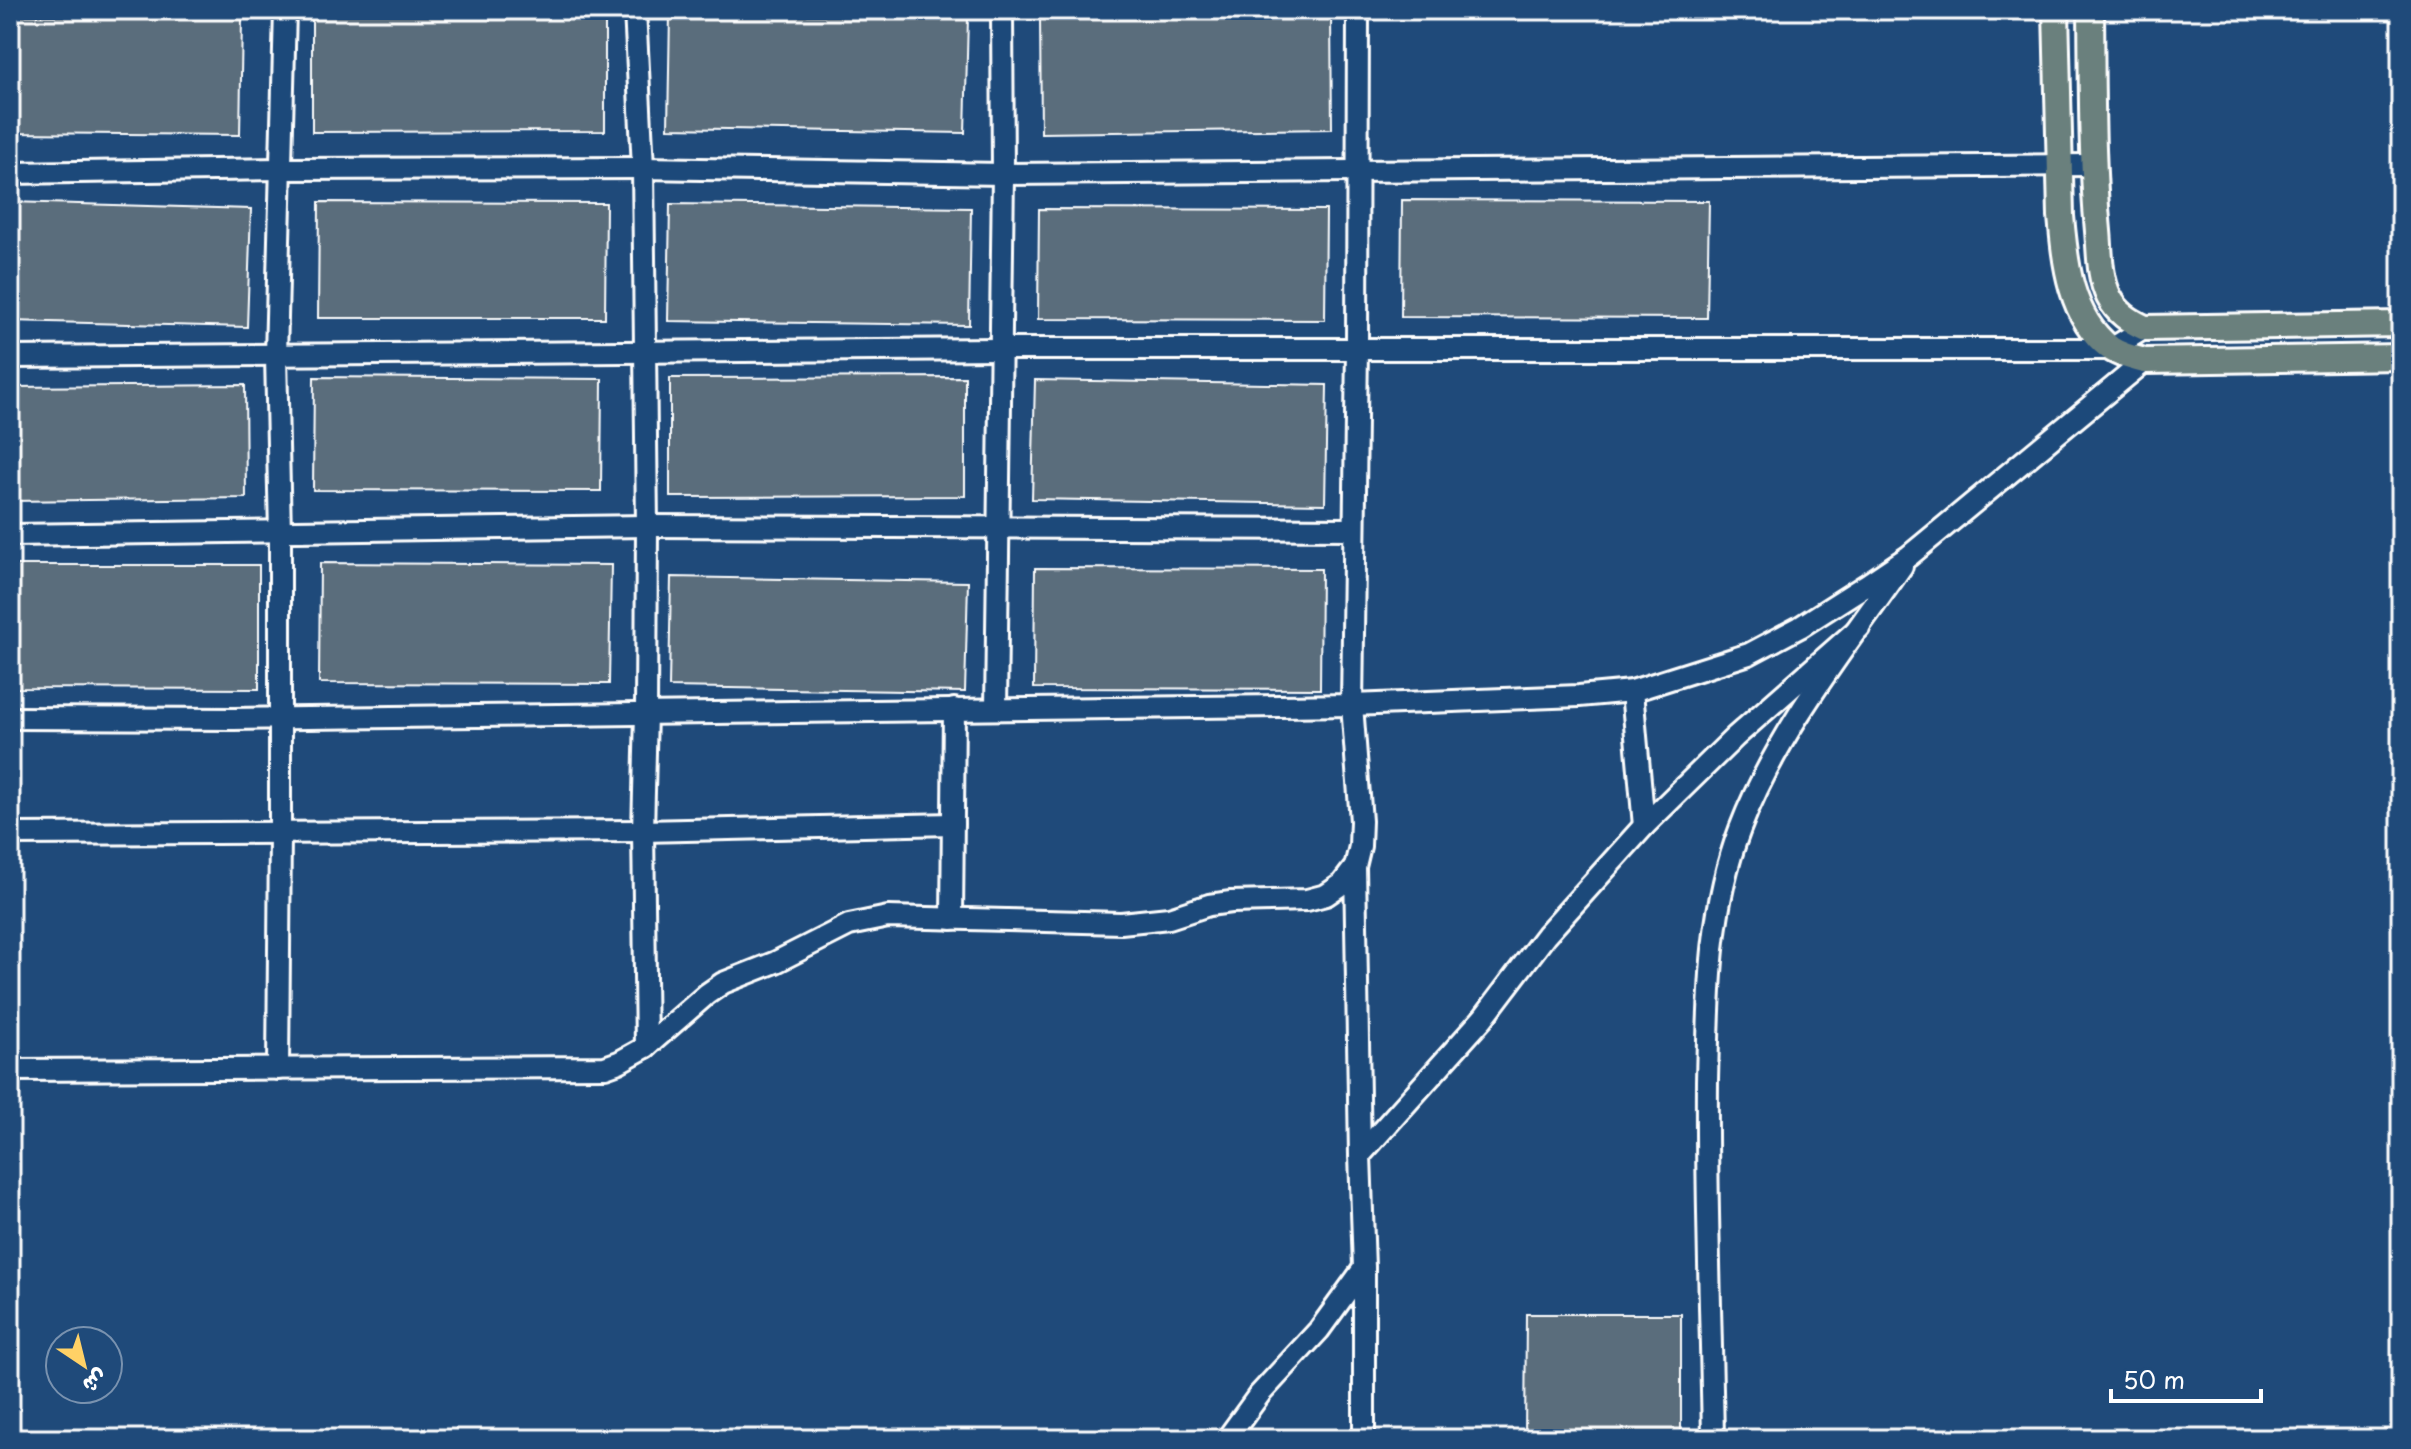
<svg xmlns="http://www.w3.org/2000/svg" width="2411" height="1449" font-family="'Playpen Sans','Playpen Sans Arabic',sans-serif">
	<style>
		.building { fill: #5a6d7c; stroke: #fff; stroke-width: 2 }
		.lines { fill: none; stroke-linecap: round; stroke-linejoin: round }
		.minor-casing { stroke: #fff; stroke-width: 26 }
		.major-casing { stroke: #fff; stroke-width: 30 }
		.minor { stroke: #1f4a7a; stroke-width: 20 }
		.major { stroke: #6a807d; stroke-width: 24 }
	</style>
	<rect width="100%" height="100%" fill="#1f4a7a"/>
	<filter id="ink" filterUnits="userSpaceOnUse"><feTurbulence type="fractalNoise" baseFrequency=".0125" numOctaves="2"/><feDisplacementMap in="SourceGraphic" scale="16" xChannelSelector="R" yChannelSelector="G"/><feConvolveMatrix kernelMatrix="1 2 1 2 8 2 1 2 1" color-interpolation-filters="sRGB"/></filter>
	<g filter="url(#ink)">
		<g class="building">
			<polygon points="312,11 605,11 605,131 312,132"/>
			<polygon points="670,13 968,17 965,133 668,128"/>
			<polygon points="1331,14 1332,129 1041,133 1040,17"/>
			<polygon points="10,15 242,18 240,135 10,133"/>
			<polygon points="1402,200 1709,201 1707,318 1401,317"/>
			<polygon points="10,202 251,209 247,327 10,321"/>
			<polygon points="319,202 606,203 605,318 318,318"/>
			<polygon points="670,204 971,208 969,325 668,321"/>
			<polygon points="1039,209 1326,210 1325,320 1038,319"/>
			<polygon points="314,377 602,379 601,491 313,490"/>
			<polygon points="965,377 965,496 670,497 670,378"/>
			<polygon points="1035,380 1327,385 1325,504 1032,499"/>
			<polygon points="245,385 246,498 10,501 10,387"/>
			<polygon points="320,563 611,565 609,684 319,683"/>
			<polygon points="10,565 259,565 259,689 10,688"/>
			<polygon points="1035,568 1321,569 1320,689 1034,688"/>
			<polygon points="671,577 968,582 965,692 669,687"/>
			<polygon points="1526,1314 1681,1314 1681,1439 1525,1439"/>
		</g>
		<g class="lines">
			<defs>
				<g id="minor">
					<polyline points="635,10 643,168 647,526 646,713 643,831 646,1047"/>
					<polyline points="10,173 280,169 643,168 1003,174 2093,165"/>
					<polyline points="10,357 1000,349 2111,349 2145,328"/>
					<polyline points="10,535 647,526 1353,529"/>
					<polyline points="1632,691 1644,826"/>
					<polyline points="996,709 1003,174 1002,10"/>
					<polyline points="10,718 234,719 1352,705 1579,696 1632,691 1749,654 1800,627 1866,585 1909,556 2145,361"/>
					<polyline points="10,834 643,831 953,824"/>
					<polyline points="1355,867 1360,1155"/>
					<polyline points="952,919 954,709"/>
					<polyline points="278,1069 280,832 280,533 276,356 285,10"/>
					<polyline points="10,1070 605,1067 619,1062 646,1047 707,994 723,983 776,962 849,925 888,917 1121,923 1169,918 1209,905 1231,902 1307,900 1326,895 1342,884 1355,867 1360,846 1361,821 1352,705 1357,348 1358,10"/>
					<polyline points="1227,1439 1259,1395 1319,1330 1364,1268"/>
					<polyline points="1364,1439 1364,1268 1360,1155 1483,1018 1546,935 1644,826 1735,737 1859,628"/>
					<path d="M 1713,1439 C 1711,1320 1706,1200 1707,1081 C 1709,995 1709,910 1740,829 C 1776,734 1844,649 1902,566"/>
				</g>
				<g id="major">
					<path d="M 2056,10 L 2061,216 C 2065,262 2070,317 2110,348 C 2120,355 2133,358 2145,361 L 2401,357"/>
					<path d="M 2091,10 C 2092,84 2091,157 2098,231 C 2100,252 2099,277 2109,297 C 2117,313 2130,321 2145,328 L 2401,324"/>
				</g>
			</defs>
			<use href="#minor" class="minor-casing"/>
			<use href="#major" class="major-casing"/>
			<use href="#minor" class="minor"/>
			<use href="#major" class="major"/>
		</g>
	</g>
	<rect width="2411" height="1449" fill="none" stroke="#1f4a7a" stroke-width="40"/>
	<rect x="20" y="20" width="2371" height="1409" fill="none" stroke="#fff" stroke-width="3" filter="url(#ink)"/>
	<g transform="translate(84 1365) rotate(145)"><circle r="38" fill="#1f4a7a" stroke="#7992af" stroke-width="2"/>
	<path d="M0-6L14 30L0 20L-14 30Z" fill="#ffd166"/>
	<text y="-12" font-size="22" font-weight="bold" text-anchor="middle" fill="#ffffff">ش</text>
	</g>
	<path d="M2111 1389v12h150v-12" fill="none" stroke="#ffffff" stroke-width="4"/>
	<text x="2123" y="1389" font-size="24" fill="#ffffff" stroke="#1f4a7a" stroke-width="6" paint-order="stroke">50 m</text>
</svg>
